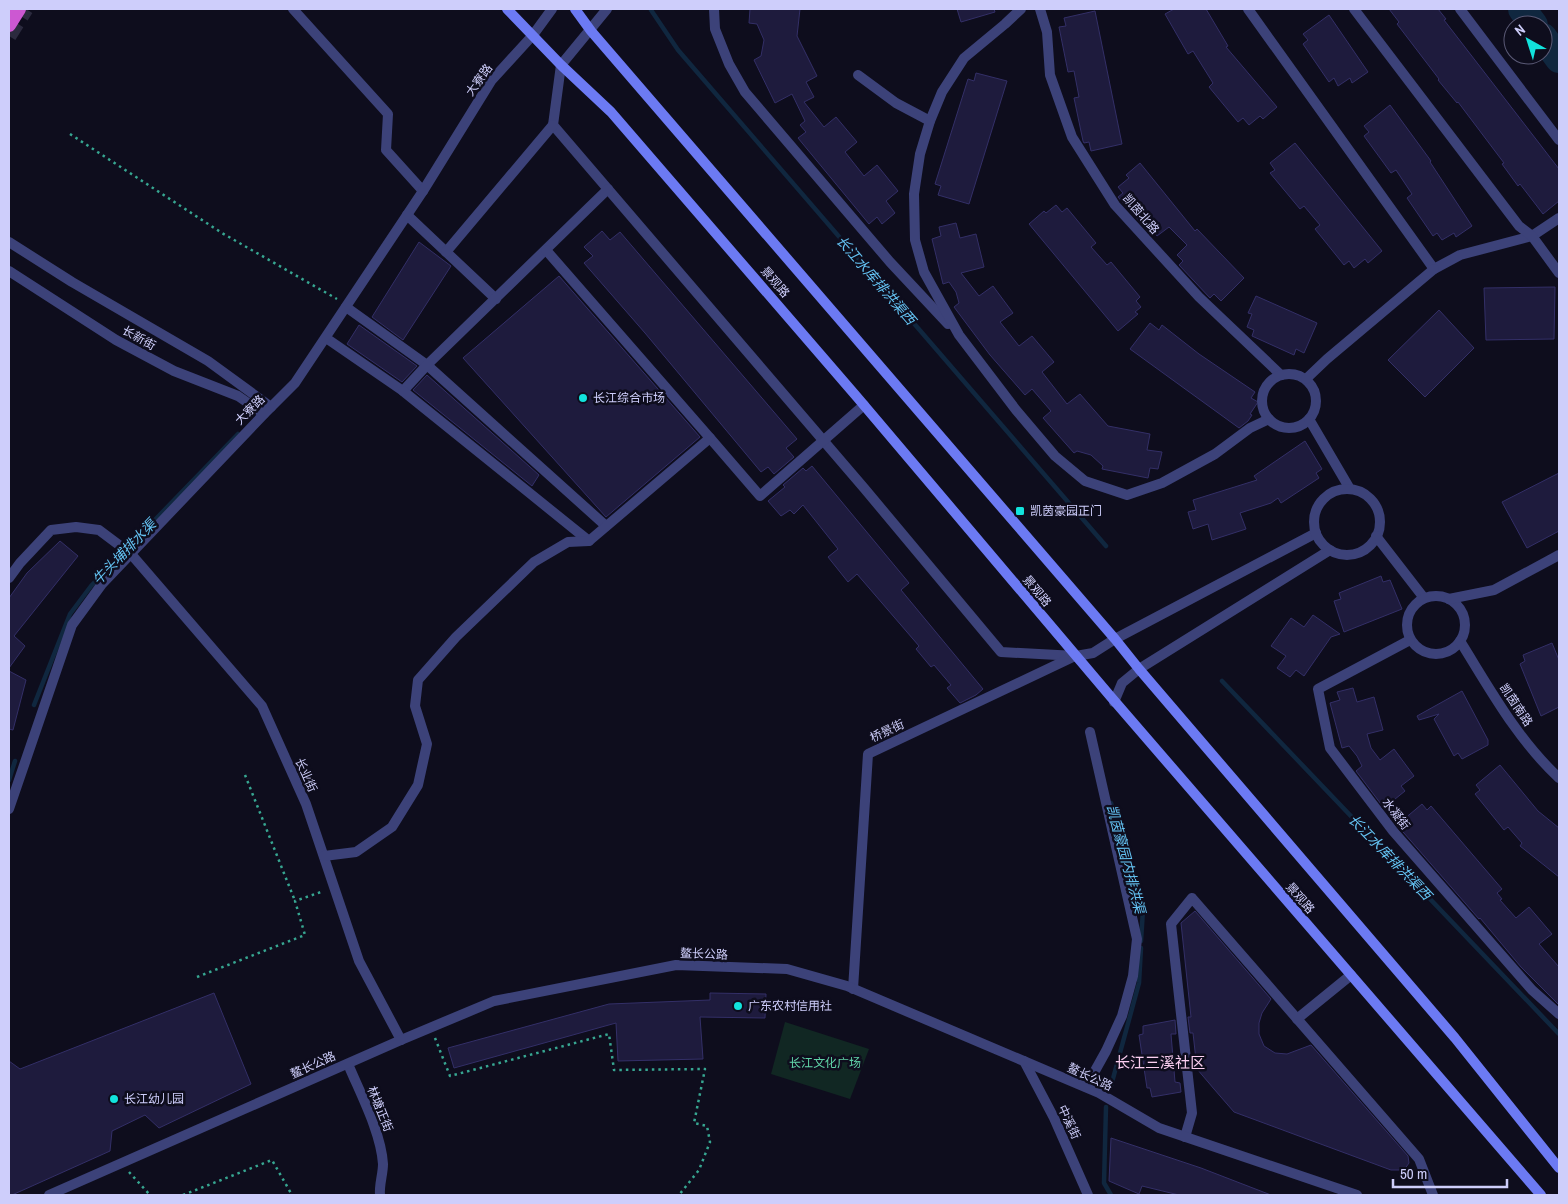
<svg xmlns="http://www.w3.org/2000/svg" width="1568" height="1204" font-family="'Archivo Narrow','Noto Sans SC',sans-serif">
	<style>
		.green { fill: #112723 }
		.lines { fill: none; stroke-linecap: round; stroke-linejoin: round }
		.stream { stroke: #10273f; stroke-width: 4.5 }
		.river { stroke: #10273f; stroke-width: 28 }
		.building { fill: #1e1b3d; stroke: #332f67 }
		.motorway-tunnel { stroke: #2b2a3e; stroke-width: 15; stroke-dasharray: 15 8; stroke-linecap: butt }
		.path { stroke: #37a691; stroke-width: 2.5; stroke-dasharray: 2.5 4; stroke-linecap: butt }
		.minor { stroke: #3c4279; stroke-width: 10 }
		.tertiary { stroke: #3c4279; stroke-width: 10 }
		.secondary { stroke: #6c7af3; stroke-width: 10 }
		.trunk { stroke: #cc58d2; stroke-width: 14 }
		.poi-dot { fill: #12e3dd; stroke: #0e0d1d; stroke-width: 2 }
		.labels { text-anchor: middle; dominant-baseline: central; stroke-width: 5; stroke-linejoin: round; paint-order: stroke }
		.street-label { font-size: 12px; fill: #cecefb; stroke: #0e0d1d }
		.poi-label { font-size: 12px; fill: #cecefb; stroke: #0e0d1d; text-anchor: start }
		.park-label { font-size: 12px; fill: #60d4a8; stroke: #0e0d1d }
		.water-label { font-size: 14px; font-style: italic; fill: #64c3f3; stroke: #0e0d1d }
		.quarter-label { font-size: 15px; fill: #fbcff1; stroke: #0e0d1d }
	</style>
	<rect width="100%" height="100%" fill="#0e0d1d"/>
	<polygon class="green" points="785,1022 869,1049 850,1099 771,1074"/>
	<g class="lines">
		<g class="stream">
			<polyline points="651,10 678,50 1106,546"/>
			<polyline points="1222,681 1559,1034"/>
			<polyline points="34,705 70,614 91,586 238,434"/>
			<polyline points="9,780 15,761"/>
			<polyline points="1111,803 1143,910 1141,941"/>
			<polyline points="1111,1086 1139,983 1141,948"/>
			<polyline points="1106,1107 1104,1183 1111,1195"/>
		</g>
		<g class="river">
			<polyline points="1522,9 1534,25"/>
			<polyline points="1543,37 1559,59"/>
		</g>
	</g>
	<g class="building">
		<polygon points="750,9 800,9 797,36 817,76 806,82 814,97 804,102 824,127 836,117 857,142 845,152 864,176 877,165 898,191 886,201 895,213 882,224 877,217 869,224 798,138 806,132 800,125 805,121 792,94 775,103 754,60 761,56 764,40 757,24 749,23"/>
		<polygon points="957,9 994,9 995,12 961,22"/>
		<polygon points="1174,9 1206,9 1228,46 1226,47 1277,107 1263,119 1260,116 1249,125 1243,118 1238,122 1209,87 1213,83 1193,51 1188,54 1165,14"/>
		<polygon points="1389,9 1438,9 1446,19 1444,20 1559,169 1559,201 1543,214 1520,184 1518,186 1502,164 1504,163 1458,102 1457,103 1438,80 1439,79 1397,24 1399,22"/>
		<polygon points="1095,11 1122,144 1091,151 1089,142 1084,143 1083,141 1074,98 1079,97 1074,71 1068,72 1059,27 1066,26 1064,18"/>
		<polygon points="1329,15 1368,72 1352,83 1350,78 1338,86 1334,78 1329,82 1303,44 1308,40 1303,34"/>
		<polygon points="976,73 1007,81 969,204 938,195 941,186 935,184 968,79 974,81"/>
		<polygon points="1390,105 1431,161 1430,162 1472,226 1456,237 1454,233 1442,240 1437,233 1433,236 1407,198 1412,194 1396,170 1391,173 1364,136 1369,132 1364,126"/>
		<polygon points="1295,143 1382,251 1368,263 1365,259 1354,268 1349,261 1344,265 1315,229 1320,225 1304,206 1300,209 1270,173 1275,170 1270,163"/>
		<polygon points="1140,163 1195,231 1197,229 1244,278 1221,301 1214,294 1210,298 1179,265 1183,261 1177,255 1187,245 1169,227 1157,236 1152,229 1149,232 1118,197 1123,193 1118,187 1129,178 1126,175"/>
		<polygon points="1056,205 1062,212 1067,208 1096,243 1091,247 1107,265 1111,262 1140,297 1136,301 1141,307 1135,312 1138,314 1118,331 1029,224 1044,211 1046,213"/>
		<polygon points="956,223 960,238 976,234 984,267 961,273 979,296 993,286 1013,313 1000,322 1019,346 1032,336 1054,362 1042,372 1067,404 1080,394 1108,426 1150,434 1147,450 1162,452 1158,469 1150,468 1148,478 1102,469 1103,466 1091,455 1077,451 1074,453 1043,418 1051,411 1032,389 1025,395 990,355 954,307 959,303 956,292 949,282 943,284 932,239 941,236 939,227"/>
		<polygon points="602,231 610,240 620,232 797,439 786,448 794,457 774,474 768,467 761,472 645,333 584,263 593,256 584,247"/>
		<polygon points="419,242 451,266 403,340 372,317"/>
		<polygon points="559,276 700,437 606,517 463,358"/>
		<polygon points="1555,287 1554,339 1486,340 1484,288"/>
		<polygon points="1256,296 1317,323 1304,353 1296,349 1294,355 1252,336 1254,330 1247,327 1252,314 1248,313"/>
		<polygon points="1439,310 1474,348 1425,397 1388,360"/>
		<polygon points="1150,323 1159,330 1162,325 1199,354 1255,392 1251,398 1258,402 1250,414 1252,415 1248,421 1239,428 1130,349"/>
		<polygon points="359,325 417,366 402,382 347,344"/>
		<polygon points="427,375 539,475 532,486 413,390"/>
		<polygon points="1305,441 1322,469 1316,473 1319,478 1281,503 1278,498 1271,503 1240,513 1246,529 1212,540 1208,524 1193,529 1188,512 1196,510 1193,500 1257,480 1254,476"/>
		<polygon points="812,466 909,583 901,590 983,689 976,695 960,703 947,688 951,685 934,665 931,667 916,649 919,646 857,574 848,582 828,557 838,549 803,505 794,514 790,510 781,516 768,501 785,487 783,485 803,468 806,471"/>
		<polygon points="1559,473 1559,531 1527,548 1502,502"/>
		<polygon points="60,541 78,556 14,636 25,646 9,668 9,598 27,573"/>
		<polygon points="1381,576 1383,582 1390,580 1402,609 1344,632 1334,601 1341,599 1339,593"/>
		<polygon points="1313,615 1340,634 1331,637 1304,676 1296,670 1290,677 1277,668 1286,656 1271,646 1291,618 1304,627"/>
		<polygon points="1552,643 1559,660 1559,707 1541,716 1520,664 1525,661 1523,655"/>
		<polygon points="9,671 26,680 13,730 9,729"/>
		<polygon points="1353,688 1357,702 1374,697 1383,730 1367,734 1371,748 1380,760 1394,749 1414,776 1401,786 1405,791 1384,808 1356,771 1362,766 1357,756 1349,746 1342,748 1330,703 1340,700 1337,692"/>
		<polygon points="1462,691 1488,740 1488,745 1462,759 1458,753 1454,756 1434,719 1439,714 1419,720 1417,716"/>
		<polygon points="1500,765 1538,811 1559,828 1559,877 1520,846 1522,843 1508,827 1504,830 1475,794 1480,790 1476,785"/>
		<polygon points="1422,804 1427,810 1431,806 1502,889 1497,893 1502,899 1500,900 1516,918 1529,907 1552,934 1539,944 1559,967 1559,1005 1521,967 1480,918 1479,919 1397,825"/>
		<polygon points="1195,911 1271,999 1262,1013 1259,1023 1259,1034 1264,1046 1275,1053 1287,1054 1311,1045 1408,1156 1409,1163 1404,1170 1391,1170 1234,1112 1214,1089 1197,1069 1193,1033 1190,1033 1188,1017 1191,1017 1181,923"/>
		<polygon points="214,993 251,1084 159,1128 145,1115 112,1131 110,1151 12,1195 9,1195 9,1061 20,1069"/>
		<polygon points="710,993 766,994 765,1018 700,1017 703,1059 618,1061 616,1023 454,1068 448,1048 609,1004 710,1000"/>
		<polygon points="1175,1020 1176,1034 1171,1034 1175,1082 1180,1083 1181,1092 1152,1097 1150,1088 1147,1088 1139,1035 1143,1034 1143,1026"/>
		<polygon points="1111,1138 1201,1168 1271,1195 1179,1195 1142,1186 1139,1194 1109,1181"/>
	</g>
	<g class="lines">
		<polyline class="motorway-tunnel" points="9,36 26,9"/>
		<g class="path">
			<polyline points="70,134 222,233 337,299"/>
			<polyline points="245,775 295,901"/>
			<polyline points="197,977 305,935 295,901 324,891"/>
			<polyline points="435,1038 450,1076 609,1034 614,1070 705,1069 694,1123 707,1126 710,1142 699,1170 679,1195"/>
			<polyline points="129,1172 150,1195"/>
			<polyline points="183,1195 272,1160 292,1195"/>
		</g>
		<g class="minor">
			<polyline points="293,9 388,114 386,150 423,191"/>
			<polyline points="714,9 715,29 729,64 745,92 890,262 948,324"/>
			<polyline points="1021,9 1005,24 964,58 942,92 930,121 920,154 914,194 915,240 924,272 959,335 1016,410 1055,456 1085,481 1127,495 1162,483 1215,454 1250,428 1269,419"/>
			<polyline points="1040,9 1047,32 1050,75 1072,137 1115,205 1199,297 1281,375"/>
			<polyline points="1248,9 1434,269 1460,255 1532,236 1559,218"/>
			<polyline points="1354,9 1519,226 1532,236 1559,273"/>
			<polyline points="1460,9 1559,140"/>
			<polyline points="561,65 553,125 864,488 1001,652 1076,656 1093,653 1115,639 1316,533"/>
			<polyline points="858,75 896,103 930,121"/>
			<polyline points="407,215 496,299"/>
			<polyline points="9,242 72,282 208,361 271,407"/>
			<polyline points="446,252 553,125"/>
			<polyline points="9,271 116,340 174,371 238,396 264,414"/>
			<polyline points="346,307 427,365 606,526"/>
			<polyline points="326,338 403,391 427,365 608,189"/>
			<circle cx="1289" cy="401" r="27"/>
			<polyline points="1306,379 1327,359 1434,269"/>
			<polyline points="403,391 589,541"/>
			<polyline points="1309,419 1350,489"/>
			<polyline points="710,438 760,496 864,405"/>
			<circle cx="1347" cy="522" r="33"/>
			<polyline points="1376,536 1424,598"/>
			<polyline points="9,578 20,563 51,530 76,527 99,530 131,554 262,706 306,804 359,961 401,1040"/>
			<circle cx="1436" cy="625" r="29"/>
			<polyline points="1449,599 1494,590 1559,555"/>
			<polyline points="1410,640 1318,689 1330,748 1393,831 1532,990 1559,1014"/>
			<path d="M 1460,641 C 1490,689 1517,739 1559,778"/>
			<polyline points="1114,702 1122,683 1139,669 1330,550"/>
			<polyline points="9,809 72,625 102,584 264,414 295,383 423,191 491,81 533,35"/>
			<polyline points="324,856 356,852 392,827 418,785 427,744 415,706 418,680 456,637 534,562 568,542 589,541 710,438 546,250"/>
			<polyline points="853,989 868,754 1075,656"/>
			<polyline points="1297,1019 1351,975"/>
			<polyline points="1024,1061 1054,1118 1088,1195"/>
			<path d="M 348,1064 C 360,1093 381,1132 383,1164 C 383,1174 379,1185 380,1195"/>
			<polyline points="1086,1087 1106,1051 1122,1016 1133,976 1137,939 1090,732"/>
			<polyline points="1185,1137 1192,1113 1171,924 1192,898 1419,1159 1433,1195"/>
			<polyline points="49,1195 401,1040 494,1001 676,965 787,969 847,986 1099,1093 1159,1128 1357,1195"/>
		</g>
		<g class="tertiary">
			<polyline points="533,35 552,9"/>
			<polyline points="561,65 607,9"/>
		</g>
		<g class="secondary">
			<polyline points="507,9 561,65 611,112 857,397 1111,697 1541,1195"/>
			<polyline points="575,9 591,31 1115,639 1139,669 1455,1038 1559,1168"/>
		</g>
		<polyline class="trunk" points="9,25 19,9"/>
	</g>
	<g class="poi-dot">
		<circle cx="583" cy="398" r="5"/>
		<rect x="1015" y="506" width="10" height="10" rx="2.5"/>
		<circle cx="738" cy="1006" r="5"/>
		<circle cx="114" cy="1099" r="5"/>
	</g>
	<g class="labels">
		<g class="street-label">
			<text transform="translate(479 80) rotate(-54)">大寮路</text>
			<text transform="translate(1141 214) rotate(49)">凯茵北路</text>
			<text transform="translate(775 282) rotate(49)">景观路</text>
			<text transform="translate(139 338) rotate(29)">长新街</text>
			<text transform="translate(250 410) rotate(-45)">大寮路</text>
			<text transform="translate(1037 591) rotate(50)">景观路</text>
			<text transform="translate(1516 705) rotate(56)">凯茵南路</text>
			<text transform="translate(887 731) rotate(-25)">桥景街</text>
			<text transform="translate(306 775) rotate(66)">长业街</text>
			<text transform="translate(1396 814) rotate(52)">水凝街</text>
			<text transform="translate(1300 898) rotate(49)">景观路</text>
			<text transform="translate(704 954) rotate(2)">鳌长公路</text>
			<text transform="translate(313 1065) rotate(-24)">鳌长公路</text>
			<text transform="translate(1090 1077) rotate(25)">鳌长公路</text>
			<text transform="translate(380 1109) rotate(68)">林塘正街</text>
			<text transform="translate(1069 1122) rotate(65)">中溪街</text>
		</g>
		<g class="poi-label">
			<text x="593" y="398">长江综合市场</text>
			<text x="1030" y="511">凯茵豪园正门</text>
			<text x="748" y="1006">广东农村信用社</text>
			<text x="124" y="1099">长江幼儿园</text>
		</g>
		<g class="park-label">
			<text x="825" y="1063">长江文化广场</text>
		</g>
		<g class="water-label">
			<text transform="translate(876 280) rotate(49)">长江水库排洪渠西</text>
			<text transform="translate(124 552) rotate(-46)">牛头埔排水渠</text>
			<text transform="translate(1390 857) rotate(46)">长江水库排洪渠西</text>
			<text transform="translate(1126 859) rotate(75)">凯茵豪园内排洪渠</text>
		</g>
		<g class="quarter-label">
			<text x="1160" y="1062">长江三溪社区</text>
		</g>
	</g>
	<rect width="1568" height="1204" fill="none" stroke="#cecefb" stroke-width="20"/>
	<g transform="translate(1528 40) rotate(321)"><circle r="24" fill="#0e0d1d" stroke="#5b5a76"/>
	<path d="M0-4L9 19L0 12L-9 19Z" fill="#12e3dd"/>
	<text y="-8" font-size="14" font-weight="bold" text-anchor="middle" fill="#cecefb">N</text>
	</g>
	<path d="M1393 1179v8h114v-8" fill="none" stroke="#cecefb" stroke-width="2.5"/>
	<text x="1400" y="1179" font-size="15" fill="#cecefb" stroke="#0e0d1d" stroke-width="4" paint-order="stroke">50 m</text>
</svg>
